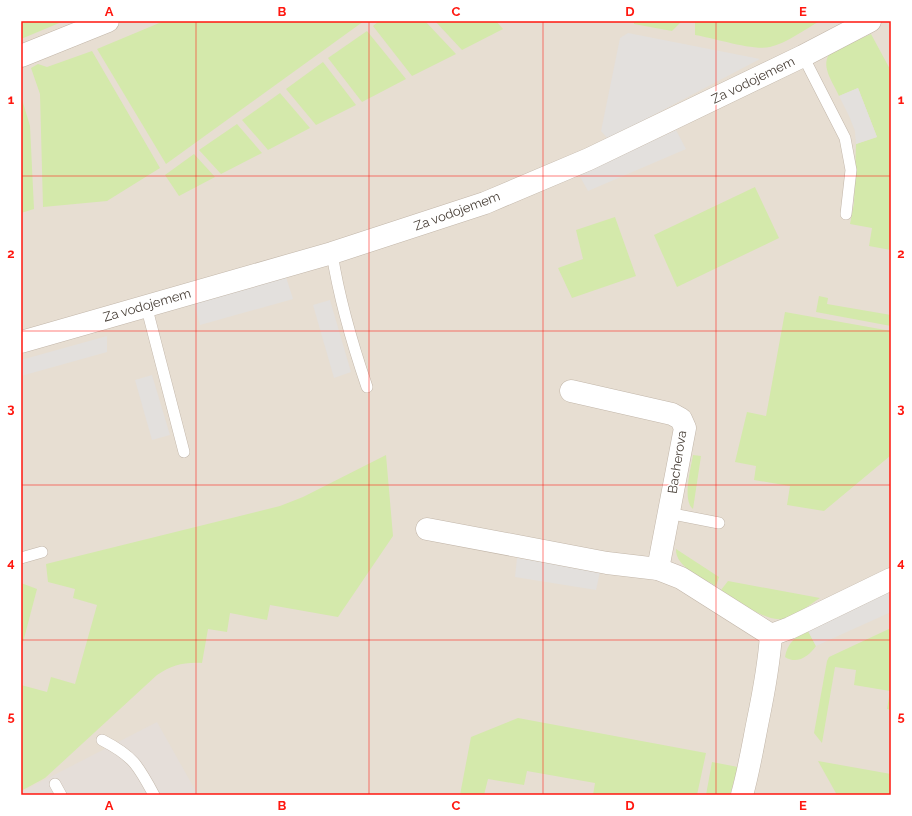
<svg xmlns="http://www.w3.org/2000/svg" width="912" height="816" font-family="Raleway,sans-serif">
	<style>
		.residential { fill: #e7ded2 }
		.industrial { fill: #e5ded9 }
		.green { fill: #d4e9ab }
		.parking { fill: #e3e0dd }
		.lines { fill: none; stroke-linecap: round; stroke-linejoin: round }
		.service-casing { stroke: #c2b6a9; stroke-width: 12 }
		.minor-casing { stroke: #c2b6a9; stroke-width: 23 }
		.service { stroke: #fff; stroke-width: 11 }
		.minor { stroke: #fff; stroke-width: 22 }
		.grid { fill: none; stroke: #ff170f; stroke-width: 1; stroke-opacity: 0.55 }
		.labels { text-anchor: middle; dominant-baseline: central; stroke-width: 3; stroke-linejoin: round; paint-order: stroke }
		.street-label { font-size: 13px; fill: #453c34; stroke: #fff }
		.neatline { fill: none; stroke: #ff170f; stroke-width: 1.5 }
		.grid-label { font-size: 13px; text-anchor: middle; font-weight: bold; fill: #ff170f }
	</style>
	<rect width="100%" height="100%" fill="#f3ede4"/>
	<rect class="residential" x="21" y="21" width="870" height="774"/>
	<polygon class="industrial" points="157,722 198,795 21,795 21,792"/>
	<g class="green">
		<polygon points="24,21 64,21 21,39 21,22"/>
		<polygon points="164,21 364,21 166,164 97,49"/>
		<polygon points="379,21 425,21 456,54 412,76 373,26"/>
		<polygon points="435,21 496,21 503,29 462,50"/>
		<polygon points="634,21 682,21 672,31 634,24"/>
		<path d="M 686,21 L 820,21 C 805,29 787,43 770,47 C 753,51 714,38 695,35 L 695,22 Z"/>
		<polygon points="367,31 406,79 362,102 328,58"/>
		<path d="M 871,34 L 891,71 L 891,250 L 869,246 L 872,228 L 850,224 L 854,203 L 856,144 L 877,137 L 858,88 L 839,96 C 833,82 819,65 831,52 Z"/>
		<polygon points="92,51 160,168 107,201 43,207 40,94 31,68 38,64 47,67"/>
		<polygon points="323,62 356,105 316,125 286,89"/>
		<polygon points="280,93 310,128 268,150 242,120"/>
		<polygon points="21,96 30,126 34,209 21,213"/>
		<polygon points="237,124 262,153 221,174 199,150"/>
		<polygon points="194,154 215,177 179,196 165,175"/>
		<polygon points="755,187 779,238 677,287 654,235"/>
		<polygon points="615,217 636,276 572,298 558,268 583,259 576,230"/>
		<polygon points="819,296 828,298 827,304 891,315 891,326 816,312"/>
		<polygon points="785,312 891,331 890,456 824,511 787,505 790,486 754,480 756,466 735,462 747,412 766,416"/>
		<path d="M 386,455 L 393,536 L 338,617 L 270,605 L 267,620 L 230,613 L 227,632 L 208,629 L 202,663 C 184,662 172,665 157,675 L 45,778 L 21,791 L 21,685 L 47,692 L 51,677 L 75,684 L 97,605 L 73,598 L 75,589 L 48,582 L 46,564 L 280,506 L 303,497 Z"/>
		<path d="M 693,455 L 701,456 L 693,509 C 682,500 691,468 693,455 Z"/>
		<path d="M 676,549 L 719,577 L 716,586 C 703,578 675,567 676,549 Z"/>
		<path d="M 728,581 L 820,598 C 809,605 795,617 782,619 C 765,622 736,599 721,590 Z"/>
		<polygon points="21,583 37,589 21,650"/>
		<polygon points="891,628 891,710 887,709 890,691 854,685 856,670 835,667 822,743 814,733 827,661 829,657"/>
		<path d="M 808,631 L 816,646 C 809,656 797,665 785,657 C 787,644 796,635 808,631 Z"/>
		<polygon points="518,718 706,753 697,795 593,795 595,783 527,771 524,785 488,779 484,795 460,795 471,737"/>
		<polygon points="818,761 891,774 891,795 837,795"/>
		<polygon points="712,762 738,767 730,795 706,795"/>
	</g>
	<g class="parking">
		<polygon points="628,33 760,59 608,139 601,131 620,38"/>
		<polygon points="858,88 877,137 856,144 855,131 849,116 839,96"/>
		<polygon points="676,130 686,149 588,191 579,175"/>
		<polygon points="286,277 293,299 200,325 194,303"/>
		<polygon points="330,300 351,372 334,378 313,305"/>
		<polygon points="107,336 107,352 21,376 21,360"/>
		<polygon points="152,375 170,435 152,440 135,380"/>
		<polygon points="517,558 600,572 596,590 515,577"/>
		<polygon points="891,589 891,612 816,646 808,631"/>
	</g>
	<g class="lines">
		<defs>
			<g id="service">
				<polyline points="803,56 845,138 851,170 846,214"/>
				<path d="M 332,253 C 339,299 352,343 367,387"/>
				<polyline points="146,305 184,452"/>
				<polyline points="668,513 719,523"/>
				<polyline points="21,558 42,552"/>
				<path d="M 102,740 C 133,756 138,765 154,795"/>
				<polyline points="55,784 61,795"/>
			</g>
			<g id="minor">
				<polyline points="21,56 108,21"/>
				<polyline points="21,342 332,253 485,203 589,159 803,56 870,21"/>
				<polyline points="571,391 672,414 681,419 685,428 658,569"/>
				<polyline points="427,529 607,563 658,569 681,578 771,635"/>
				<polyline points="771,635 790,628 891,579"/>
				<path d="M 742,795 C 749,770 753,745 758,720 C 764,691 769,663 771,635"/>
			</g>
		</defs>
		<use href="#service" class="service-casing"/>
		<use href="#minor" class="minor-casing"/>
		<use href="#service" class="service"/>
		<use href="#minor" class="minor"/>
	</g>
	<path class="grid" d="M 196,21 L 196,795M 369,21 L 369,795M 543,21 L 543,795M 716,21 L 716,795M 21,176 L 891,176M 21,331 L 891,331M 21,485 L 891,485M 21,640 L 891,640"/>
	<g class="labels">
		<g class="street-label">
			<text transform="translate(753 80) rotate(-26)">Za vodojemem</text>
			<text transform="translate(457 211) rotate(-20)">Za vodojemem</text>
			<text transform="translate(147 305) rotate(-16)">Za vodojemem</text>
			<text transform="translate(677 462) rotate(-81)">Bacherova</text>
		</g>
	</g>
	<rect width="912" height="816" fill="none" stroke="#ffffff" stroke-width="44"/>
	<rect x="22" y="22" width="868" height="772" class="neatline"/>
	<g class="grid-label">
		<text x="109" y="16">A</text>
		<text x="282" y="16">B</text>
		<text x="456" y="16">C</text>
		<text x="630" y="16">D</text>
		<text x="803" y="16">E</text>
		<text x="11" y="104">1</text>
		<text x="901" y="104">1</text>
		<text x="11" y="258">2</text>
		<text x="901" y="258">2</text>
		<text x="11" y="413">3</text>
		<text x="901" y="413">3</text>
		<text x="11" y="567">4</text>
		<text x="901" y="567">4</text>
		<text x="11" y="721">5</text>
		<text x="901" y="721">5</text>
		<text x="109" y="810">A</text>
		<text x="282" y="810">B</text>
		<text x="456" y="810">C</text>
		<text x="630" y="810">D</text>
		<text x="803" y="810">E</text>
	</g>
</svg>
